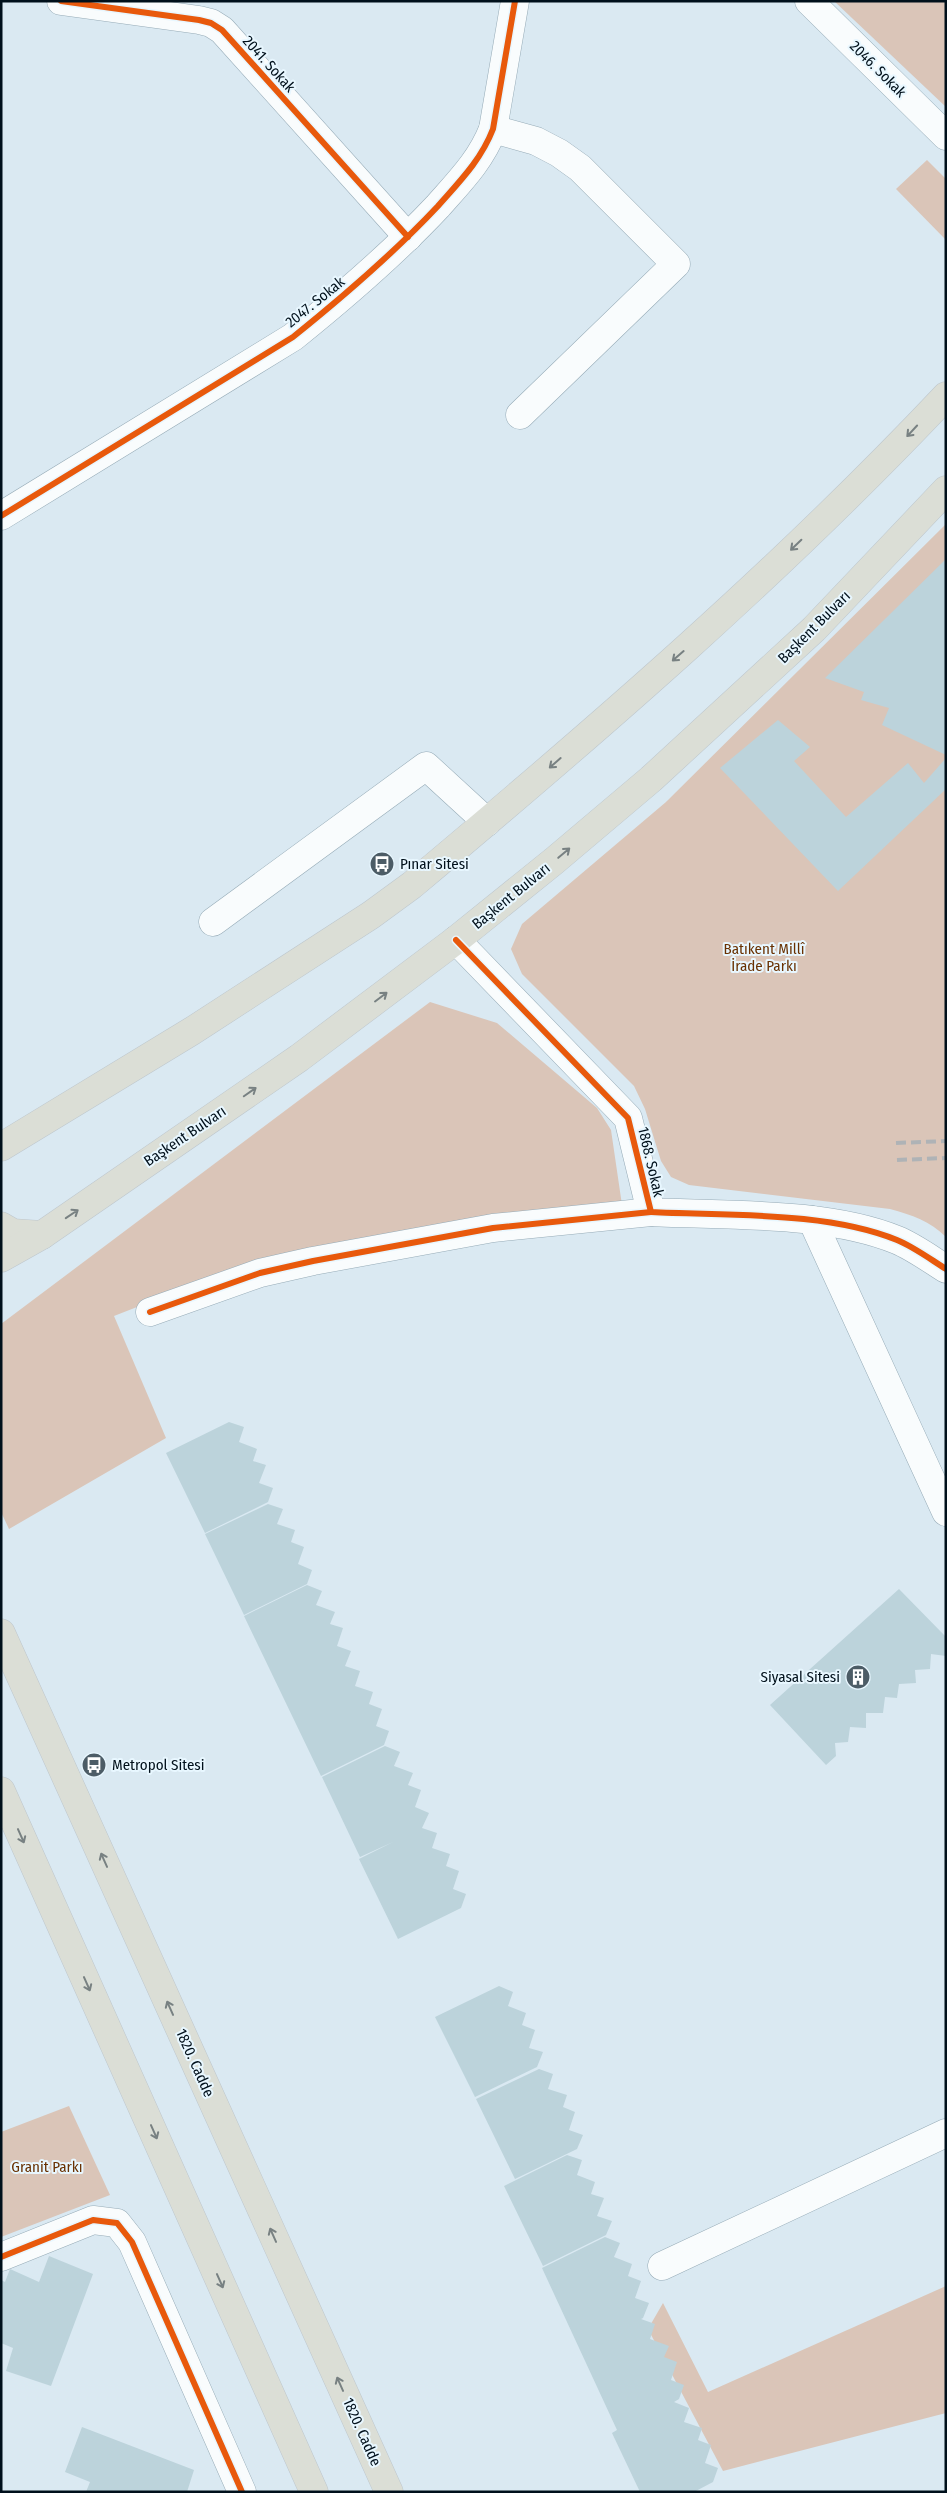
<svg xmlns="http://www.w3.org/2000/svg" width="947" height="2493" font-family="'Fira Sans Condensed',sans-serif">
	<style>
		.green { fill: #dac5b8 }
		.building { fill: #bcd3db }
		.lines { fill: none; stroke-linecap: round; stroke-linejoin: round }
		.minor-casing { stroke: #96abb7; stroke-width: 29 }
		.major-casing { stroke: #bec7cd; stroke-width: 29 }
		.minor { stroke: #f9fcfd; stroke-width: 28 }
		.major { stroke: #dbded6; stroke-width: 28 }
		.rail { stroke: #afb3b6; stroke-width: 4; stroke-dasharray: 10 5; stroke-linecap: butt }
		.cycleway-casing { stroke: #e8f7ff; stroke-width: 9 }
		.cycleway { stroke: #e8590c; stroke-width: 6 }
		.oneway { stroke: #788182 }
		.labels { text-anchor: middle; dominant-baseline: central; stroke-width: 4; stroke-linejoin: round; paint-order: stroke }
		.street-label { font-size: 15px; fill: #00101b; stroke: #e8f7ff }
		.poi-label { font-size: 15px; fill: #00101b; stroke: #e8f7ff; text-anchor: start }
		.park-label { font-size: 15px; fill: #693102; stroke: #e8f7ff }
	</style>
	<rect width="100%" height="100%" fill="#dae9f2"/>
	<g class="green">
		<polygon points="834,1 946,1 946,107"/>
		<polygon points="927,160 946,179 946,240 896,189"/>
		<path d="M 946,524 L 946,1237 C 930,1221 912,1215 890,1209 L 689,1185 L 671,1177 L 661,1161 L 645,1109 L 634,1086 L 522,974 L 511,949 L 522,924 L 666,802 Z"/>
		<polygon points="430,1002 497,1023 597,1108 611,1130 622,1205 247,1264 114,1316 166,1438 9,1529 1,1512 1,1324"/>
		<polygon points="69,2106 110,2195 1,2237 1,2132"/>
		<polygon points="946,2286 946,2413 723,2471 648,2329 663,2303 708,2392"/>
	</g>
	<g class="building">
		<polygon points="946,559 946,755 882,725 889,708 861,700 864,692 825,678"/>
		<polygon points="778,720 810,747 794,761 846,817 908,763 924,783 946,758 946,789 838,891 720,768"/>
		<polygon points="229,1422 244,1427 239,1442 257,1449 253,1461 266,1465 259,1483 273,1488 268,1502 205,1533 166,1453"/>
		<polygon points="268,1504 283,1509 277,1524 295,1530 291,1542 304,1547 298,1564 312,1570 307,1584 244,1615 205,1534"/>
		<polygon points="307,1585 322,1591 316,1605 335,1612 330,1624 343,1628 337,1646 351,1651 345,1666 360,1671 355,1686 373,1692 369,1704 382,1709 376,1726 389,1731 384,1745 321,1776 244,1616"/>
		<polygon points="899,1589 946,1637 946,1656 931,1654 930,1669 915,1670 916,1683 899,1684 897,1698 885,1697 883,1713 866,1713 866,1728 850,1727 848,1742 835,1743 836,1756 826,1765 770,1705"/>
		<polygon points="385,1746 400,1752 394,1766 413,1773 408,1785 421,1790 415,1807 429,1813 422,1828 437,1833 432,1848 450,1854 446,1866 459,1871 453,1889 466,1894 461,1908 398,1939 359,1859 393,1842 360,1857 322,1777"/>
		<polygon points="499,1986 513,1992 508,2006 526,2013 522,2025 535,2030 529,2048 543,2052 537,2067 475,2097 435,2017"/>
		<polygon points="539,2069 553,2074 548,2089 567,2095 563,2107 575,2112 569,2130 583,2135 577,2149 515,2179 476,2099"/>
		<polygon points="567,2155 582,2160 577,2175 595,2182 591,2194 604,2198 597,2216 612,2221 606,2235 543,2266 504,2186"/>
		<polygon points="605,2237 620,2243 614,2257 632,2264 628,2276 641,2281 635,2298 649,2303 643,2318 641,2319 655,2324 650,2339 669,2346 664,2357 677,2362 671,2380 684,2385 679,2399 674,2402 689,2408 684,2422 702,2428 698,2440 711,2445 705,2463 718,2468 713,2482 694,2492 640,2492 612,2433 617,2430 542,2268"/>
		<polygon points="49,2256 93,2274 51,2386 6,2371 13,2348 1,2343 1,2280 5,2282 10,2269 39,2282"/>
		<polygon points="82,2427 194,2470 187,2492 86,2492 90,2482 65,2472"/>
	</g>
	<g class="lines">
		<defs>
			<g id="minor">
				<polyline points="61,1 199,20 211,23 222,30 408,237"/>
				<polyline points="809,1 946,136"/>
				<polyline points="493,129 536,141 559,153 580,168 676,264 520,415"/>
				<path d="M 1,516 L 293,337 C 344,296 393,254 438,206 C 460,181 481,160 493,129 L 515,1"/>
				<polyline points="213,922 426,766 487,822"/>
				<path d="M 456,940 L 628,1118 L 651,1212 C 727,1216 826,1211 897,1240 C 914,1247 930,1259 946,1269"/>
				<polyline points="812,1220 946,1512"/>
				<polyline points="150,1312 260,1273 313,1261 493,1228 651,1212"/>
				<polyline points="1,2257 93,2220 117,2223 132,2242 242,2492"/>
				<polyline points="662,2266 946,2133"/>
			</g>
			<g id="major">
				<path d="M 1,1147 L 192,1031 L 371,915 L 412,885 C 597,730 780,572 946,396"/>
				<polyline points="1,1226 13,1233 42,1235"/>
				<polyline points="1,1258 42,1235 299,1058 456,940 554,861 651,779 814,629 946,490"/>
				<polyline points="1,1633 389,2492"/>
				<polyline points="1,1791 314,2492"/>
			</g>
		</defs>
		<use href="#minor" class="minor-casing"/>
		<use href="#major" class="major-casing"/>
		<use href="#minor" class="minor"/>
		<use href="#major" class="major"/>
		<g class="rail">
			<polyline points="896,1143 946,1141"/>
			<polyline points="897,1160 946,1158"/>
		</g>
		<defs>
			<g id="cycleway">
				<polyline points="61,1 199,20 211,23 222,30 408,237"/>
				<path d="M 1,516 L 293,337 C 344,296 393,254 438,206 C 460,181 481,160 493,129 L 515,1"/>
				<path d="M 456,940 L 628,1118 L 651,1212 C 727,1216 826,1211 897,1240 C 914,1247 930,1259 946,1269"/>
				<polyline points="150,1312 260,1273 313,1261 493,1228 651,1212"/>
				<polyline points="1,2257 93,2220 117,2223 132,2242 242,2492"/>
			</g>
		</defs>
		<use href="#cycleway" class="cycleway-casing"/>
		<use href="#cycleway" class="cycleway"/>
	</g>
	<defs><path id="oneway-shaft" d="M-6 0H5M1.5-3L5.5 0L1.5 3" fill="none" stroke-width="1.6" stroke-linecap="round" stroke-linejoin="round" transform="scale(1.25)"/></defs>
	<g class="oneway">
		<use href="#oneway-shaft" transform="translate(912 431) rotate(133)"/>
		<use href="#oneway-shaft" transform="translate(796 545) rotate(136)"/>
		<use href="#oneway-shaft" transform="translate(678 656) rotate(139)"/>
		<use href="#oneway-shaft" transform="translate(555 763) rotate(139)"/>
		<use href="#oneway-shaft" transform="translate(564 853) rotate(-40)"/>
		<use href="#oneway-shaft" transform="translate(381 997) rotate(-37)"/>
		<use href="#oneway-shaft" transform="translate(250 1092) rotate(-35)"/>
		<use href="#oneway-shaft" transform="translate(72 1214) rotate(-34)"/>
		<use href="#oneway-shaft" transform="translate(21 1836) rotate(66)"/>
		<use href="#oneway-shaft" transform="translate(104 1860) rotate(-114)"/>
		<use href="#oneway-shaft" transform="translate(87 1984) rotate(66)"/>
		<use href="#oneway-shaft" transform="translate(170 2008) rotate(-114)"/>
		<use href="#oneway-shaft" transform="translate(154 2132) rotate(66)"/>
		<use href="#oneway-shaft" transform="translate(273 2235) rotate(-114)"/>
		<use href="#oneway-shaft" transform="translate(220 2281) rotate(66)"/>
		<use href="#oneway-shaft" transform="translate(340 2384) rotate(-114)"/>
	</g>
	<defs>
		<symbol id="bus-disc" viewBox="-11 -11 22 22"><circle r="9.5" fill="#4c5c66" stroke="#e8f7ff"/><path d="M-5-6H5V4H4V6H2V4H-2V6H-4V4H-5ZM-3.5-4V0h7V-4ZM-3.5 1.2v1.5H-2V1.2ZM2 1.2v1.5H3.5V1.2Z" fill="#fff"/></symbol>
		<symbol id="building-disc" viewBox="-11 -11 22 22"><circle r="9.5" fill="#4c5c66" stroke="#e8f7ff"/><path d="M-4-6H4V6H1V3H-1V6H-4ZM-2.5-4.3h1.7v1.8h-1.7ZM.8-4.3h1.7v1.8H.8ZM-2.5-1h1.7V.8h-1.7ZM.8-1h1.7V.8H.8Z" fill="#fff"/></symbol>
	</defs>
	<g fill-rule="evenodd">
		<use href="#bus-disc" x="368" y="850" width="28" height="28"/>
		<use href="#building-disc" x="844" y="1663" width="28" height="28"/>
		<use href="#bus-disc" x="80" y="1751" width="28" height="28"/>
	</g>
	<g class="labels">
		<g class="street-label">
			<text transform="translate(269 64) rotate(48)">2041. Sokak</text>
			<text transform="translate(878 69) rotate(45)">2046. Sokak</text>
			<text transform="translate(315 302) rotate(-39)">2047. Sokak</text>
			<text transform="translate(814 627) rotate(-45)">Başkent Bulvarı</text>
			<text transform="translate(511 896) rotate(-39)">Başkent Bulvarı</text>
			<text transform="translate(185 1136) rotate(-34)">Başkent Bulvarı</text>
			<text transform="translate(651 1162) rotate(77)">1868. Sokak</text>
			<text transform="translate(195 2063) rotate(66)">1820. Cadde</text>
			<text transform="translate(362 2432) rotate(66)">1820. Cadde</text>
		</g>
		<g class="poi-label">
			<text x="400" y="864">Pınar Sitesi</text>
			<text x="840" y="1677" text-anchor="end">Siyasal Sitesi</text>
			<text x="112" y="1765">Metropol Sitesi</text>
		</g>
		<g class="park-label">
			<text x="764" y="949">Batıkent Millî<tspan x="764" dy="17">İrade Parkı</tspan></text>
			<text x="47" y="2167">Granit Parkı</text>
		</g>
	</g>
	<rect width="947" height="2493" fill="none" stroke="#00101b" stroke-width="5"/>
</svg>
